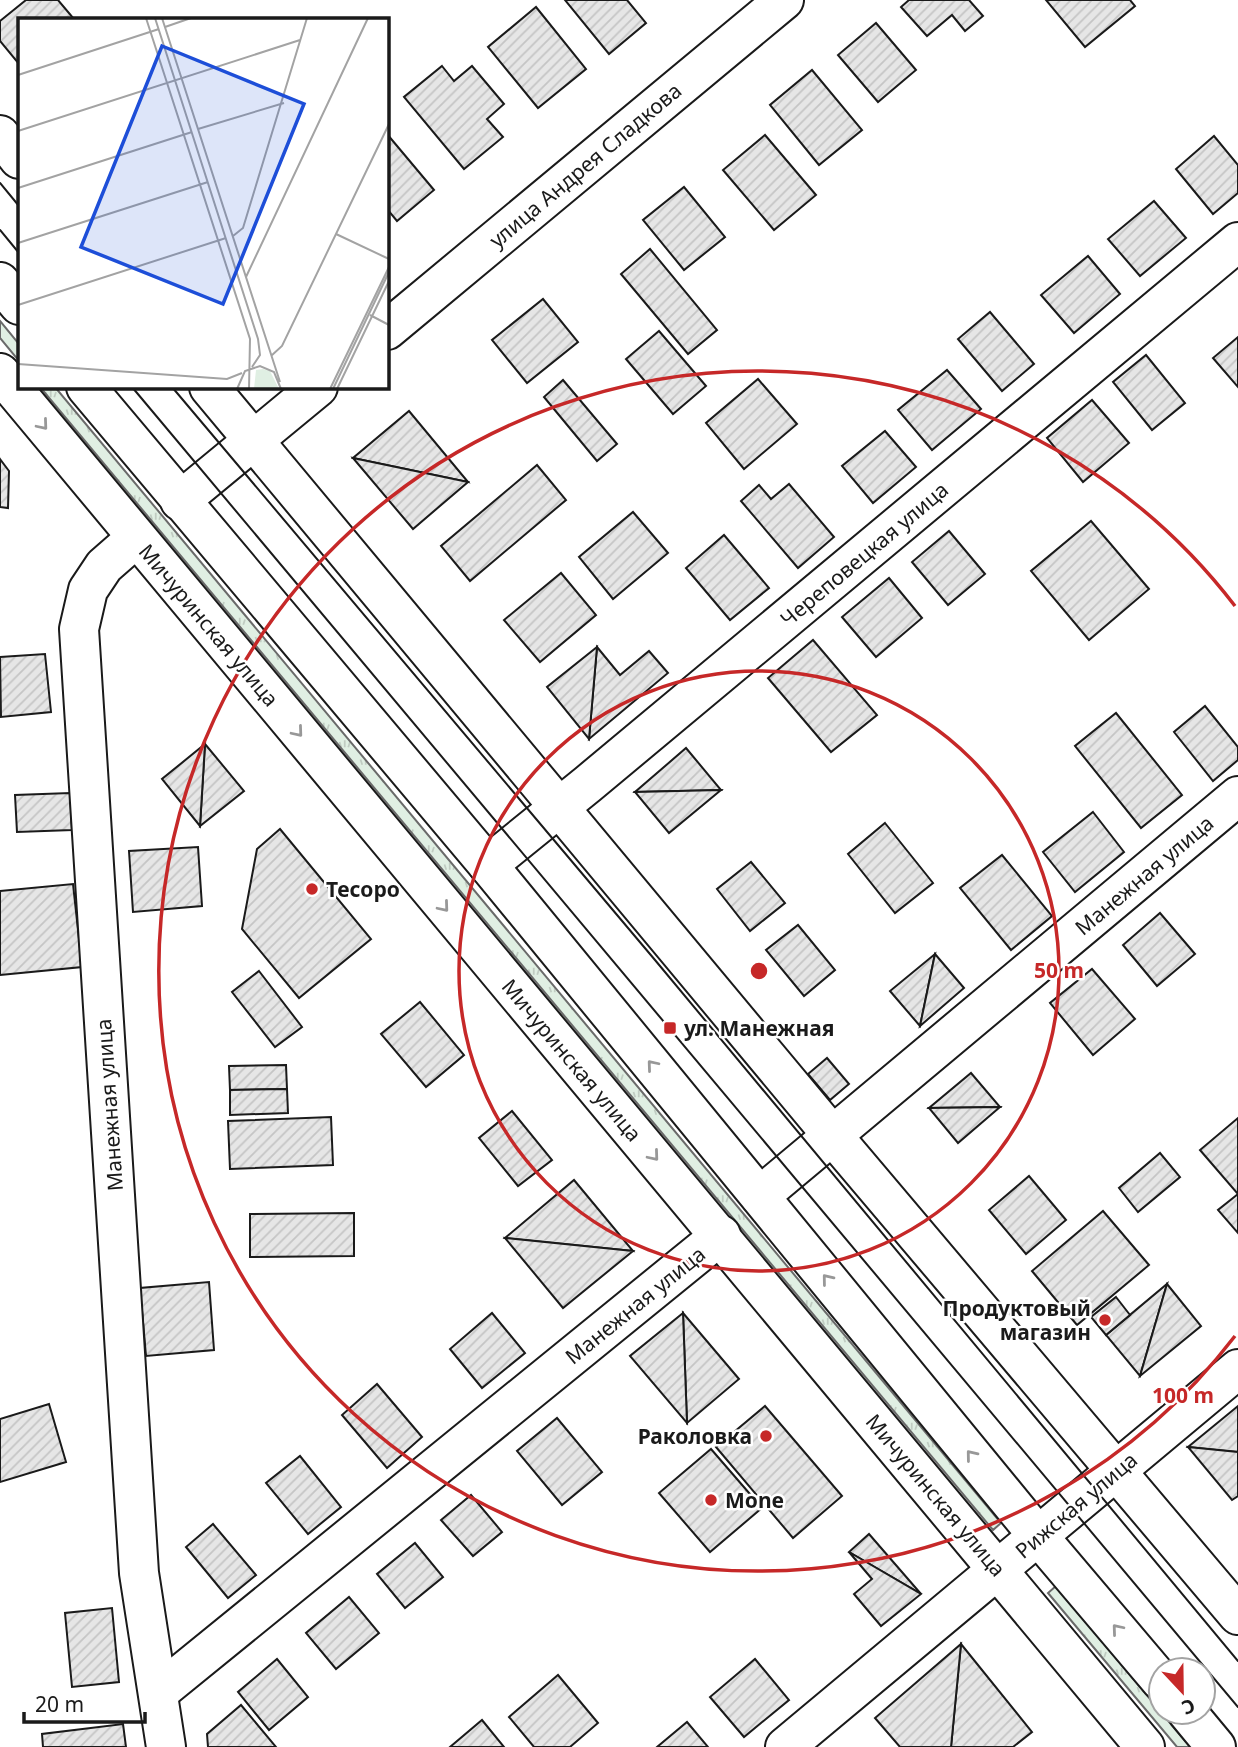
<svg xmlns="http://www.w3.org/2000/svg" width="1238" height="1747" font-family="'Noto Sans',sans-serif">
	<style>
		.grass { fill: url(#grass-tufts); stroke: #6a6a6a; stroke-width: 2 }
		.building { fill: url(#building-hatch); stroke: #1a1a1a; stroke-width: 2 }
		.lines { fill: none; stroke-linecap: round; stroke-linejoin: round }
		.minor-casing { stroke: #1a1a1a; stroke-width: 42 }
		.major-casing { stroke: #1a1a1a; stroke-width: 42 }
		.minor { stroke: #fff; stroke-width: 38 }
		.major { stroke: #fff; stroke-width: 38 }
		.tram { stroke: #1a1a1a; stroke-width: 2 }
		.oneway { stroke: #989898 }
		.ring { fill: none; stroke: #c62828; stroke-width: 3.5 }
		.poi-dot { fill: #c62828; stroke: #fff; stroke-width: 2.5 }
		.labels { text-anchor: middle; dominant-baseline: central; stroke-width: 5; stroke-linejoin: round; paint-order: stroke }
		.street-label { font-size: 21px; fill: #1a1a1a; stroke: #fff }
		.poi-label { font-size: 21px; font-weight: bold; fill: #1a1a1a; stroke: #fff; text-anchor: start }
		.inset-road { fill: none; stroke: #a3a3a3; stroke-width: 2 }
		.view { fill: #1d4ed8; fill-opacity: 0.15; stroke: #1d4ed8; stroke-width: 3.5 }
		.inset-edge { fill: none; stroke: #1a1a1a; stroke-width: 3.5 }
		.centre { fill: #c62828; stroke: #fff; stroke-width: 3.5 }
		.ring-label { font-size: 21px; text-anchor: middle; font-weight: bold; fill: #c62828; stroke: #fff; stroke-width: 5; stroke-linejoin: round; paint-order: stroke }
	</style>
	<defs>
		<pattern id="grass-tufts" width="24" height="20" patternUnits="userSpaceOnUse" patternTransform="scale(1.75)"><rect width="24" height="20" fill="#e0efe3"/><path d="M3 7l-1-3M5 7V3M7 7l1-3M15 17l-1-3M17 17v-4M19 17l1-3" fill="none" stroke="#c0ccc2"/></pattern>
		<pattern id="building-hatch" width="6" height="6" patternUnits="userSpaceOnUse" patternTransform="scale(1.75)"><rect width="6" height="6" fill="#e6e6e6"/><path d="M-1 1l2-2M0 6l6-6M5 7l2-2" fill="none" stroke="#c5c5c5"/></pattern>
	</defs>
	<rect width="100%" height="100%" fill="#fff"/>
	<g class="grass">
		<polygon points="0,321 19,344 19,361 0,338"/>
		<polygon points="40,387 55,387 1001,1523 993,1530"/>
		<polygon points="1056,1586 1190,1747 1177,1747 1048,1593"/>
	</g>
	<g class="building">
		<polygon points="26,0 58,0 74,19 19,19 19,64 0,41 0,21"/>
		<polygon points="565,0 627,0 646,23 609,54"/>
		<polygon points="909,0 969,0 983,16 965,31 952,15 927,36 901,7"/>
		<polygon points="1046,0 1130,0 1135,6 1085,47"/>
		<polygon points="536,7 586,69 538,108 488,47"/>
		<polygon points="876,23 916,70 878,102 838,55"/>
		<polygon points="442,66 454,81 472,66 504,104 487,119 503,137 464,169 404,97"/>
		<polygon points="812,70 862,130 819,165 770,105"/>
		<polygon points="387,134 434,190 397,221 387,209"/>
		<polygon points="765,135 816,195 774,230 723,170"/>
		<polygon points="1214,136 1238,165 1238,193 1213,214 1176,169"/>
		<polygon points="684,187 725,237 684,270 643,220"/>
		<polygon points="1154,201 1186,238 1140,276 1108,239"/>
		<polygon points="650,249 717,330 688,354 621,274"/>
		<polygon points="1088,256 1120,294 1074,333 1041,295"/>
		<polygon points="543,299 578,342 527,383 492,340"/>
		<polygon points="990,312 1034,364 1002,391 958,339"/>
		<polygon points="659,331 706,386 673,414 626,359"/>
		<polygon points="1238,337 1238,387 1213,358"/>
		<polygon points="1146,355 1185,403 1152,430 1113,382"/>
		<polygon points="947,370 981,409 932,450 898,410"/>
		<polygon points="758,379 797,424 744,469 706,423"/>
		<polygon points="563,380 617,444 597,461 544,397"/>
		<polygon points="1092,400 1129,443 1083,482 1047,438"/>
		<polygon points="409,411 468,482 353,458"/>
		<polygon points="885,431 916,467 873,503 842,466"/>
		<polygon points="353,458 468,482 413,529"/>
		<polygon points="0,459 9,471 8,508 0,507"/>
		<polygon points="537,465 566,500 470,581 441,546"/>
		<polygon points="789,484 834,537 798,568 741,501 759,485 771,499"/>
		<polygon points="633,512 668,553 613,599 579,557"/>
		<polygon points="1091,521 1149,589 1089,640 1031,571"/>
		<polygon points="949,531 985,574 948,605 912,562"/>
		<polygon points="724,535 769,588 730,620 686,568"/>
		<polygon points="561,573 596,615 540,662 504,620"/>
		<polygon points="889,578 922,618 876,657 842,617"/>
		<polygon points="813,640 877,715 831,752 768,678"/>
		<polygon points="597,647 620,675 649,651 668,673 589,739"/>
		<polygon points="597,647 589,739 547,687"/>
		<polygon points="45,654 51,712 1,717 0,657"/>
		<polygon points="1205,706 1238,747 1238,760 1213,781 1174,732"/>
		<polygon points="1116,713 1182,795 1141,828 1075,746"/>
		<polygon points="205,744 244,791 200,826"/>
		<polygon points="205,744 200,826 162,779"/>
		<polygon points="686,748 721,790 635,792"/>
		<polygon points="721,790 669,833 635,792"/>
		<polygon points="70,793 72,830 17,832 15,795"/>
		<polygon points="1093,812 1124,852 1075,892 1043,852"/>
		<polygon points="885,823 933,883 895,913 848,854"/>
		<polygon points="280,829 371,939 299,998 242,929 257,849"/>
		<polygon points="198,847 202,906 133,912 129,851"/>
		<polygon points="1002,855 1052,916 1011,950 960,888"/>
		<polygon points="751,862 785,903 750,931 717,889"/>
		<polygon points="73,884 82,967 0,975 0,891"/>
		<polygon points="1160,913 1195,954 1157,986 1123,945"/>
		<polygon points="798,925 835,970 804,996 766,950"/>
		<polygon points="935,954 920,1026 890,991"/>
		<polygon points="935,954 964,988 920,1026"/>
		<polygon points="1092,969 1135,1019 1093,1055 1050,1003"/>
		<polygon points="259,971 302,1027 275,1047 232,992"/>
		<polygon points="420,1002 464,1055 426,1087 381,1034"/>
		<polygon points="827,1058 849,1084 830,1100 808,1074"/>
		<polygon points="286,1065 287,1089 230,1090 229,1066"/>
		<polygon points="971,1073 1000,1107 929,1108"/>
		<polygon points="287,1089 288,1113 230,1115 230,1090"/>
		<polygon points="1000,1107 958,1143 929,1108"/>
		<polygon points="512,1111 552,1160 518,1186 479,1138"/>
		<polygon points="331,1117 333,1165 230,1169 228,1121"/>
		<polygon points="1238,1118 1238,1233 1218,1210 1238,1194 1200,1150"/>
		<polygon points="1160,1153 1180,1177 1138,1212 1119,1188"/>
		<polygon points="1029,1176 1066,1220 1026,1254 989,1210"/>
		<polygon points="574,1180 633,1251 505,1238"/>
		<polygon points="1103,1211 1149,1265 1077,1325 1032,1271"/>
		<polygon points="354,1213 354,1256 250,1257 250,1214"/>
		<polygon points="505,1238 633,1251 563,1308"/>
		<polygon points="209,1282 214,1350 146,1356 140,1288"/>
		<polygon points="1167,1284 1140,1376 1106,1335"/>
		<polygon points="1167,1284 1201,1326 1140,1376"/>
		<polygon points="1116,1297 1130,1315 1106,1335 1091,1317"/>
		<polygon points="492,1313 525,1353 482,1388 450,1349"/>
		<polygon points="683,1313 739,1379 687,1423"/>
		<polygon points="683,1313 687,1423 630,1356"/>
		<polygon points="377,1384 422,1437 387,1468 342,1415"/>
		<polygon points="49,1404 66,1462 0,1482 0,1419"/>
		<polygon points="765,1406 842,1496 793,1538 716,1447"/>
		<polygon points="1238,1406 1238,1452 1188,1447"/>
		<polygon points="557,1418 602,1472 562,1505 517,1451"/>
		<polygon points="1188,1447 1238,1452 1238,1496 1232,1500"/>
		<polygon points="711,1449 762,1508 710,1552 659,1493"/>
		<polygon points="300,1456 341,1507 308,1534 266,1483"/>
		<polygon points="471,1495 502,1532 473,1556 441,1520"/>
		<polygon points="213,1524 256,1575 228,1598 186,1547"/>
		<polygon points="869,1534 921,1594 849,1552"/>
		<polygon points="415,1543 443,1577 405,1608 377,1574"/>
		<polygon points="849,1552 921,1594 881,1626 854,1594 872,1579"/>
		<polygon points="349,1597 379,1633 336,1669 306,1633"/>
		<polygon points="112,1608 119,1682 72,1687 65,1613"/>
		<polygon points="961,1644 1032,1732 1013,1747 951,1747"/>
		<polygon points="961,1644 951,1747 900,1747 875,1718"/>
		<polygon points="277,1659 308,1697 269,1730 238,1692"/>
		<polygon points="755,1659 789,1700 744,1737 710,1697"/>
		<polygon points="558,1675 598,1723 570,1747 534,1747 509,1717"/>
		<polygon points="241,1705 276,1747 208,1747 207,1734"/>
		<polygon points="482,1720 504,1747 450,1747"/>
		<polygon points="687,1722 708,1747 657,1747"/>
		<polygon points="123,1724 126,1747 43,1747 42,1734"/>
	</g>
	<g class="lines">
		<defs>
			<g id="minor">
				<polyline points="0,135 19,159"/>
				<polyline points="387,330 784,0"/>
				<polyline points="209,387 832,1135 1238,1615"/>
				<polyline points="180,501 318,387"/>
				<polyline points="136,538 104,566 88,590 79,629 139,1573 166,1747"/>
				<polyline points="488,865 588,784 1238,242"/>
				<polyline points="760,1196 1238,796"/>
				<polyline points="159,1692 721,1235"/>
				<polyline points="785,1747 1238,1369"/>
			</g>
			<g id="major">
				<polyline points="0,282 19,305"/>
				<polyline points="0,373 1145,1747"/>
				<polyline points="86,387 488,865 1039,1537 1161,1681"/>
				<polyline points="1187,1712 1216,1747"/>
			</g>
		</defs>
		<use href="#minor" class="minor-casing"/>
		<use href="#major" class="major-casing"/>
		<use href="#minor" class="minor"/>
		<use href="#major" class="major"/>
		<g class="tram">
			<polyline points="0,183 19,206"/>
			<polyline points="0,230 19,253"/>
			<polyline points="132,387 1238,1707"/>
			<polyline points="172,387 655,960 1238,1661"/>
		</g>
	</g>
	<defs><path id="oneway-chevron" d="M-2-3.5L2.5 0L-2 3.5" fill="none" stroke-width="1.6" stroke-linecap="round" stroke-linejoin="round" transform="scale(1.75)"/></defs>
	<g class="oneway">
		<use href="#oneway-chevron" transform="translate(43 425) rotate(50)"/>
		<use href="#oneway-chevron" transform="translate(298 732) rotate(50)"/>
		<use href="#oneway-chevron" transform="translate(444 907) rotate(50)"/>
		<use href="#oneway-chevron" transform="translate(652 1065) rotate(-130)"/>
		<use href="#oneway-chevron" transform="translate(654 1156) rotate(50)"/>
		<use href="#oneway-chevron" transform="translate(827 1279) rotate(-129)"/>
		<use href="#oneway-chevron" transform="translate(971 1455) rotate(-129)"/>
		<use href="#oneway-chevron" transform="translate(1117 1629) rotate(-130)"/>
	</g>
	<g class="ring">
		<circle cx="759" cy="971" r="300"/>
		<path d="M1235 1336A600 600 0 1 1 1235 606"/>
	</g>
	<g class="poi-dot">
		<circle cx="312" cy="889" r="7"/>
		<rect x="663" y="1021" width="14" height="14" rx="3.5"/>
		<circle cx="1105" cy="1320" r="7"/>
		<circle cx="766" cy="1436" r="7"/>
		<circle cx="711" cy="1500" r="7"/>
	</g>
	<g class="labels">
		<g class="street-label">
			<text transform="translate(585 165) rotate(-40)">улица Андрея Сладкова</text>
			<text transform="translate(864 554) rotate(-40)">Череповецкая улица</text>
			<text transform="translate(209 625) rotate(50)">Мичуринская улица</text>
			<text transform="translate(1144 875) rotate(-40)">Манежная улица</text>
			<text transform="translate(572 1060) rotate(50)">Мичуринская улица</text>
			<text transform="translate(109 1105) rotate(-94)">Манежная улица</text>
			<text transform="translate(635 1305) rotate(-39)">Манежная улица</text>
			<text transform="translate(936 1495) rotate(50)">Мичуринская улица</text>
			<text transform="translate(1076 1505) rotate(-40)">Рижская улица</text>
		</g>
		<g class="poi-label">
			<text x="326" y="889">Тесоро</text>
			<text x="684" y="1028">ул. Манежная</text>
			<text x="1091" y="1308" text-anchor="end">Продуктовый<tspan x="1091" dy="24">магазин</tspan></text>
			<text x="752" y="1436" text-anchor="end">Раколовка</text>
			<text x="725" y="1500">Mone</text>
		</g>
	</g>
	<g transform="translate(18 18)">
		<rect width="371" height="371" fill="#fff"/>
		<path d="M 245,351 L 252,353 L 261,371 L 236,371 L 238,352 Z" fill="#e0efe3"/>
		<path class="inset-road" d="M 128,0 L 232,321 L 231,371M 137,0 L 240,321 L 242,337 L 234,349M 144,0 L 262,364M 147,9 L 173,0M 0,57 L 141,11M 180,111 L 266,85M 0,113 L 282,22M 0,170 L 174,114M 318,216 L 371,241M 215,218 L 225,210 L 289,0M 0,225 L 190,164M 228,259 L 350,0M 0,287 L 208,220M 352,297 L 371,307M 253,338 L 264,328 L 371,106M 0,346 L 209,361 L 224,355M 219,371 L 227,353 L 242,348 L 256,354 L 263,371M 312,371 L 371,249M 315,371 L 371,254M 319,371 L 371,263"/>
		<path class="view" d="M 144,28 L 286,86 L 205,286 L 63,229 Z"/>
		<rect width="371" height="371" class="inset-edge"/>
	</g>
	<circle cx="759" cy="971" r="10" class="centre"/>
	<g class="ring-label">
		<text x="1059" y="978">50 m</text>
		<text x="1183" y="1403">100 m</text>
	</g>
	<g transform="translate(1182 1691) rotate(158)"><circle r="33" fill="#ffffff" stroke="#a3a3a3" stroke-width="2"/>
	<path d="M0-5L12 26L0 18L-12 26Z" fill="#c62828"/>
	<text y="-10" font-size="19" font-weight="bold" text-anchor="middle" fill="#1a1a1a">С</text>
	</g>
	<path d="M24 1712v10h121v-10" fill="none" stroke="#1a1a1a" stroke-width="3.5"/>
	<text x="35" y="1712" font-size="21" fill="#1a1a1a" stroke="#ffffff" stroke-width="5" paint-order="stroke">20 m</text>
</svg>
